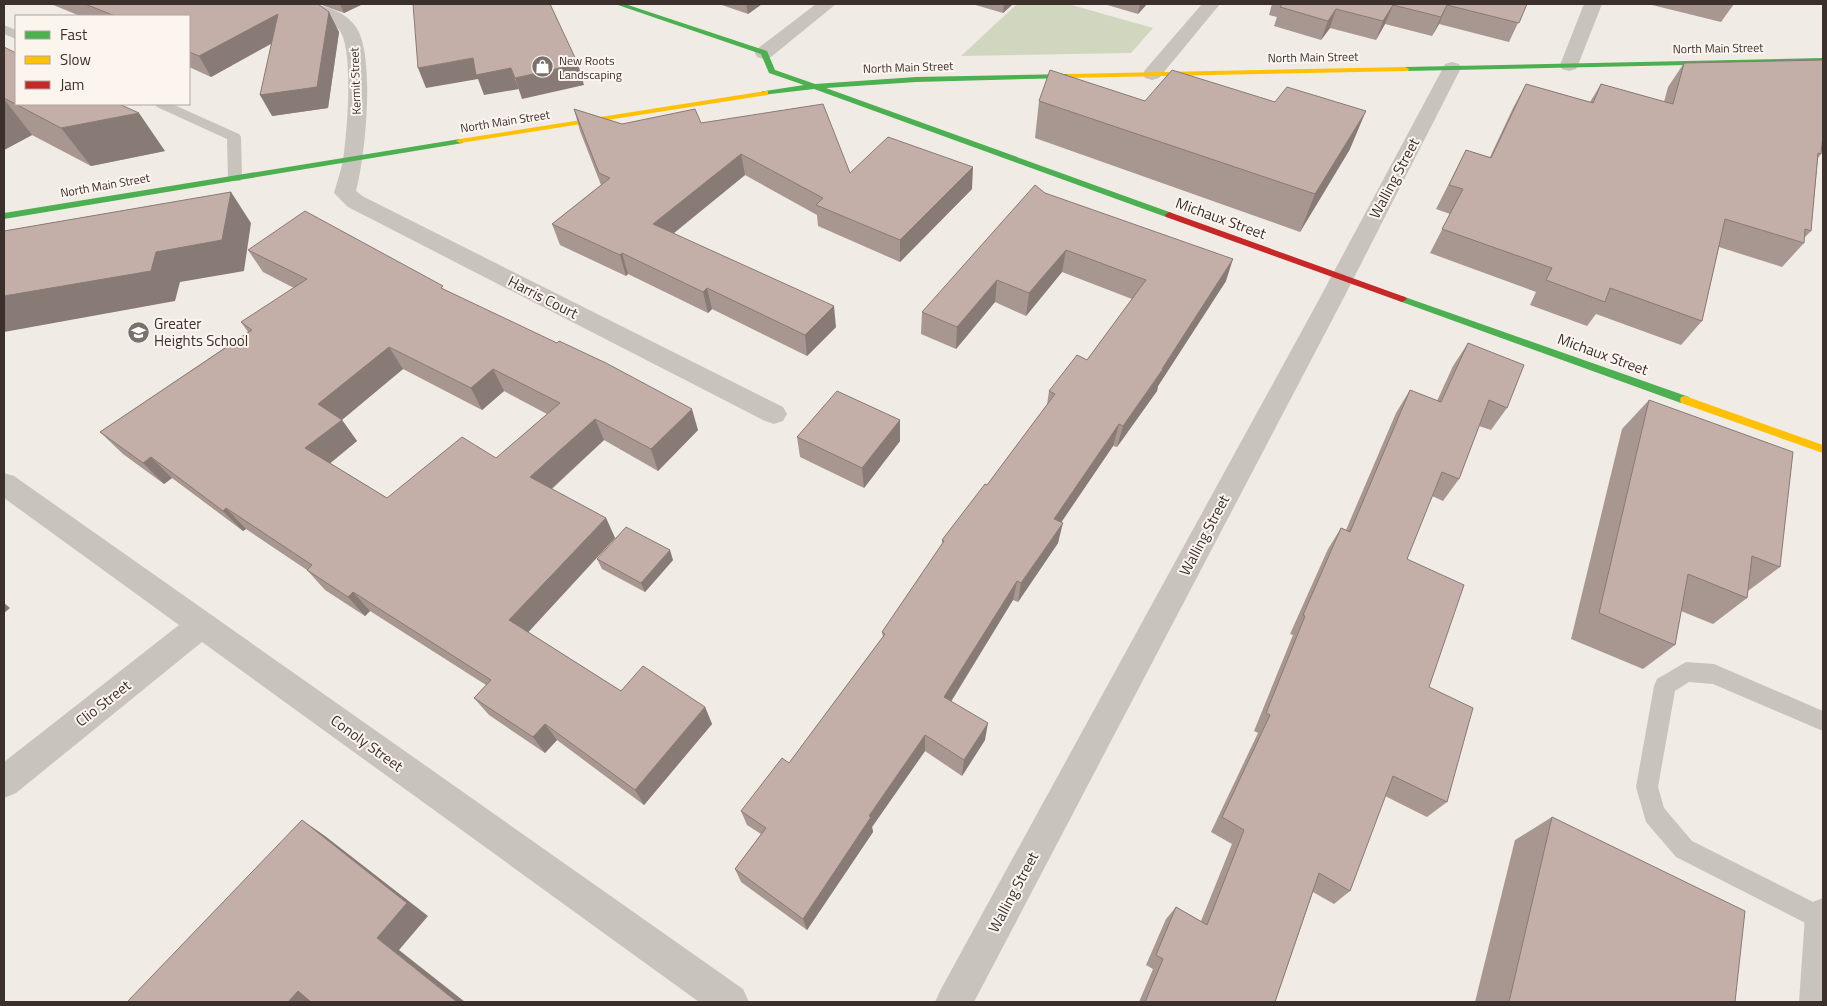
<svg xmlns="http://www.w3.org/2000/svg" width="1827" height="1006" font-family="'Titillium Web',sans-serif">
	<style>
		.green { fill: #d1d6bf }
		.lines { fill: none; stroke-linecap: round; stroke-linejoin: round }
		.lane { fill: #c9c3be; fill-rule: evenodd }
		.street { fill: #c9c3be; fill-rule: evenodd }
		.fast { fill: #4caf50; fill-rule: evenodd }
		.slow { fill: #ffc107; fill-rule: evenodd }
		.jam { fill: #c62828; fill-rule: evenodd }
		.wall { fill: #a89690; fill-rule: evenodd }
		.shaded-wall { fill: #887a75 }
		.building { fill: #c3afa7; stroke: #887a75; fill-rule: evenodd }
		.labels { text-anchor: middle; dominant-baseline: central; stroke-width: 4; stroke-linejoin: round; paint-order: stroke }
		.far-street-label { font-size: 12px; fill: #3b302b; stroke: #fbf5ee }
		.far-poi-label { font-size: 12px; fill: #3b302b; stroke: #fbf5ee; text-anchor: start }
		.street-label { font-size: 15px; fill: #3b302b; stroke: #fbf5ee }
		.poi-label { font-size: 15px; fill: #3b302b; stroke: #fbf5ee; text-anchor: start }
	</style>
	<rect width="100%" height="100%" fill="#f0ebe5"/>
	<polygon class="green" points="1017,4 1068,4 1153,28 1131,53 961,56"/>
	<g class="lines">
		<g class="lane">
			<polygon points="4,25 16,30 16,39 4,34"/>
			<polygon points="155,104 172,104 239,134 241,137 242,178 240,181 230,181 228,178 227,139 157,107"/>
			<polygon points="1686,662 1714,664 1823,711 1823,731 1713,684 1689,682 1675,691 1658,787 1664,808 1692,841 1823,907 1823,932 1676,857 1646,822 1636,787 1654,686 1657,679"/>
		</g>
		<g class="street">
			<path d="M 290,4 C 313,2 342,7 356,27 C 376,56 365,158 356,191 L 364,197 L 783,407 L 787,414 L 783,421 L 774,424 L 765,421 L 348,207 L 334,193 C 337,182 341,171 343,160 C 347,134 354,52 340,31 C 331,17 307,13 293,8 Z"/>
			<polygon points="816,4 836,4 771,57 764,59 757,57 755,53 757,49"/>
			<polygon points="1202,4 1220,4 1159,78 1152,80 1145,78 1143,74 1145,70"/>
			<polygon points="1584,4 1602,4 1578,65 1576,69 1569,71 1562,69 1560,65"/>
			<polygon points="1452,62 1459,64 1461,68 1340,305 974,1002 935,1002 941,989 1316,305 1443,68 1445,64"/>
			<polygon points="4,473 14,476 743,989 749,1002 699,1002 202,642 16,793 4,798 4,762 179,625 4,498"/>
			<polygon points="1823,898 1823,1002 1799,1002 1805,916 1810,903"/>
		</g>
		<g class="fast">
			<polygon points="615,4 625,4 767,51 775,70 815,84 916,77 1071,74 1071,78 1068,78 916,82 826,88 1172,213 1173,215 1172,217 1166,217 814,89 762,95 762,91 765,91 804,85 769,73 761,54"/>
			<polygon points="1823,58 1823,62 1405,71 1401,69 1405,67"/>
			<polygon points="460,139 463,139 463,143 4,219 4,213"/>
			<polygon points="1402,296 1689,397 1690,400 1689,403 1681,403 1399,301 1397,299"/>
		</g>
		<g class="slow">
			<polygon points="1405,67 1409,69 1408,71 1068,78 1064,76 1068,74"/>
			<polygon points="765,91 768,91 768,95 460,143 456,141 460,139"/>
			<polygon points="1685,396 1823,445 1823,453 1681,403 1680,400 1681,397"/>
		</g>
		<polygon class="jam" points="1169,212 1405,297 1407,299 1402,302 1399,301 1166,217 1165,215"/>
	</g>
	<g class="wall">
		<polygon points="51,4 318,4 339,32 328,108 272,116 271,44 211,77 189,67 189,16 80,16"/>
		<polygon points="319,4 363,4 344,13"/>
		<polygon points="719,4 762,4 748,14"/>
		<polygon points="972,4 1013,4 1003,13"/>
		<polygon points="1104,4 1147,4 1138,14"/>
		<polygon points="1272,4 1527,4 1509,42 1439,24 1432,36 1385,24 1376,40 1330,28 1321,40 1274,26 1277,17 1269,15"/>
		<polygon points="1648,4 1734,4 1721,22"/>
		<polygon points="4,47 165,151 91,166 32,135 4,150"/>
		<polygon points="1684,63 1821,154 1818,158 1811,231 1804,238 1804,243 1782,267 1719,247 1702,321 1681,345 1596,314 1587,326 1530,305 1536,292 1430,253 1450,214 1436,209 1466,150 1490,157 1513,108 1526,84 1590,102 1601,84 1664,102 1668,87"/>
		<polygon points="1039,101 1145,101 1275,102 1350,149 1300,232 1035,138"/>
		<polygon points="574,109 622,124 701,123 850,173 972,189 900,262 818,226 817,215 745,175 674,233 836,327 807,356 712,309 708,313 628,274 626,276 560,245 552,224 601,185 580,131"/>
		<polygon points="1045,193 1226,281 1158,386 1157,391 1117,447 1113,446 1061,522 1058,543 1018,602 1013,600 951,702 985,740 962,776 925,751 872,827 873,832 807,930 741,882 735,869 761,834 747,825 741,811 789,763 883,637 882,632 942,544 942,540 987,485 1047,405 1049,391 1087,360 1132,299 1062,272 1026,316 995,302 956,349 921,334 922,312"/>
		<path d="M 248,250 L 445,290 L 698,430 L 658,471 L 604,440 L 552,489 L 606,518 L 615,538 L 528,632 L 621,691 L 705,707 L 712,724 L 644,805 L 557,740 L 545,753 L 489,715 L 474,698 L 486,685 L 370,611 L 365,616 L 325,590 L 307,570 L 246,529 L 243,531 L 172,478 L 164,484 L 123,454 L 100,432 L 248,332 L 241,322 L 294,288 L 263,272 ZM 403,369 L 482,410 L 504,391 L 547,414 L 496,458 L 387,498 L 330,463 L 357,441 L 342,420 Z"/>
		<polygon points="1468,343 1507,408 1491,430 1479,426 1459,479 1443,501 1432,496 1407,559 1429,687 1447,802 1427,817 1385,796 1350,891 1334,904 1313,892 1275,1002 1139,1002 1153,969 1146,965 1166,919 1176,907 1201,921 1232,844 1211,832 1258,733 1254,731 1293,635 1290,634 1328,549 1341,528 1346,530 1396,413 1410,390 1437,401 1453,366"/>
		<polygon points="1649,400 1780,567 1748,591 1747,598 1713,624 1681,611 1675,645 1643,669 1571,639 1622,429"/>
		<polygon points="900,420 900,441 864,488 800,457 797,437"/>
		<polygon points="597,559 673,560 645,592 602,569"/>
		<polygon points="1552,817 1735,1002 1475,1002 1515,840"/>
	</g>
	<g class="shaded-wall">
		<polygon points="340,4 363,4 344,13"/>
		<polygon points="746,4 762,4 748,14"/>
		<polygon points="1004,4 1013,4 1003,13"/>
		<polygon points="1140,4 1147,4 1138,14"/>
		<polygon points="1393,5 1385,24 1376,40 1383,21"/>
		<polygon points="1447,5 1439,24 1432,36 1441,17"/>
		<polygon points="1336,9 1330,28 1321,40 1328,21"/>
		<polygon points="329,12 339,32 328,108 272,116 260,95"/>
		<polygon points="278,14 288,34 211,77 199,56"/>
		<polygon points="473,58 511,68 519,89 484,95 478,79 426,88 418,68"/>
		<polygon points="578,64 584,85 522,99 515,78"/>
		<polygon points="4,99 32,135 4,150"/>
		<polygon points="1366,111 1350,149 1300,232 1315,194"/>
		<polygon points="139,113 165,151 91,166 61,128"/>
		<polygon points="741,154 745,175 659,245 653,224"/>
		<polygon points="973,167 972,189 900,262 900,240"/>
		<polygon points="231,192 251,223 244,271 180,282 175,301 4,332 4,296 156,252"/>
		<polygon points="1066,250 1062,272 1026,316 1029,293"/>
		<polygon points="622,253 628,274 626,276 620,255"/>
		<polygon points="1233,259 1226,281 1158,386 1157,391 1117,447 1123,426 1162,369"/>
		<polygon points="997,280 995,302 956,349 957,327"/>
		<polygon points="707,288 712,309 708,313 703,292"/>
		<polygon points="834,306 836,327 807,356 805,335"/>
		<polygon points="389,347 403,369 338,423 342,420 357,441 322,470 305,448 318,404"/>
		<polygon points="493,369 504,391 482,410 471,388"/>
		<polygon points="692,409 698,430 658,471 651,449"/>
		<polygon points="595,419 604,440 541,498 530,477"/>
		<polygon points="900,420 900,441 864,488 862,468"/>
		<polygon points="1119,424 1113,446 1050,539 1054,519"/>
		<polygon points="151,457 172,478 164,484 143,463"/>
		<polygon points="226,508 246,529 243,531 223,511"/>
		<polygon points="606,518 615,538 522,639 509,620"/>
		<polygon points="1063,523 1058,543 1018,602 1021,583"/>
		<polygon points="670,550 673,560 645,592 641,583"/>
		<polygon points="1017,581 1013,600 943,714 944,697"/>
		<polygon points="353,592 370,611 365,616 348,597"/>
		<polygon points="4,603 10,608 4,613"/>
		<polygon points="705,707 712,724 644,805 635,790"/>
		<polygon points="988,723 985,740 962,776 964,760"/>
		<polygon points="545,724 557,740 545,753 533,737"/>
		<polygon points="925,735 925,751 872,827 873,832 807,930 803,919 869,816"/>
		<polygon points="302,820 325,836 428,916 399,950 465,1002 457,1002 377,938"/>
		<polygon points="298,991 323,1002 288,1002"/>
	</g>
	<g class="building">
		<polygon points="85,4 318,4 329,12 317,87 260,95 278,14 199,56 189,52 189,16 115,16"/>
		<polygon points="413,4 550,4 578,64 515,78 511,68 476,75 473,58 418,68"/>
		<polygon points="1283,4 1527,4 1519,23 1447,5 1441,17 1393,5 1383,21 1336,9 1328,21 1280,7"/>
		<polygon points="4,47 16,53 16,104 119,104 139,113 61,128 4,98"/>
		<polygon points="1823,60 1823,135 1821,154 1818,153 1811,231 1805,229 1804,243 1725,219 1702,321 1610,288 1605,302 1546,280 1552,268 1442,229 1463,189 1449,185 1466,150 1491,158 1526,84 1593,103 1601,84 1673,104 1684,63"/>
		<polygon points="1050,70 1145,101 1172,70 1275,102 1287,87 1366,111 1315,194 1039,101"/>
		<polygon points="823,104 850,173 888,137 973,167 900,240 816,205 823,198 741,154 653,224 834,306 805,335 707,288 703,292 622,253 620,255 552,224 610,178 599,173 574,109 622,124 695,109 701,123"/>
		<polygon points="1035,185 1045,193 1233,259 1162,369 1163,369 1123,426 1119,424 1054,519 1063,523 1021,583 1017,581 944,697 988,723 964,760 925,735 869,816 871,817 803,919 735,869 766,828 741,811 782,758 789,763 885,634 882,632 944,541 942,540 985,484 987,485 1055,394 1049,391 1077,355 1087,360 1146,280 1066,250 1029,293 997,280 957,327 922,312"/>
		<polygon points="231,192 222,240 156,252 151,271 4,296 4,231"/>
		<path d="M 305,211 L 443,286 L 441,288 L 557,343 L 559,341 L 606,363 L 692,409 L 651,449 L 595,419 L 530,477 L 606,518 L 509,620 L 621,691 L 643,666 L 705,707 L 635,790 L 545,724 L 533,737 L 474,698 L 491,680 L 353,592 L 348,597 L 307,570 L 312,565 L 226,508 L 223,511 L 151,457 L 143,463 L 100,432 L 252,330 L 241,322 L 307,279 L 248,250 ZM 389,347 L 471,388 L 493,369 L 560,403 L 496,458 L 462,437 L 387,498 L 305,448 L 342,420 L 318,404 Z"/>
		<polygon points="1468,343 1524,365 1507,408 1489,400 1459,479 1442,472 1407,559 1464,585 1429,687 1473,708 1447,802 1393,776 1350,891 1319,873 1275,1002 1145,1002 1163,959 1156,955 1176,907 1207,925 1244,830 1222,817 1270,715 1266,713 1305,616 1303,615 1341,528 1350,532 1410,390 1441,402"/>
		<polygon points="837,391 900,420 862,468 797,437"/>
		<polygon points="1649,400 1793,452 1780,567 1752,556 1747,598 1688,574 1675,645 1599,613"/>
		<polygon points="626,527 670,550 641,583 597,559"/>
		<polygon points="1552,817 1745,911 1735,1002 1509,1002"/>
		<polygon points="302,820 407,903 377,938 457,1002 311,1002 298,991 288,1002 127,1002"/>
	</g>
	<defs>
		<symbol id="shop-disc" viewBox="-11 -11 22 22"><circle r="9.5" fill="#7a716c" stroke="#fbf5ee"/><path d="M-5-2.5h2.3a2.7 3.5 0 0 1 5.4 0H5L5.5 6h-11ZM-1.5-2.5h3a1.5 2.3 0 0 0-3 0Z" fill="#fff"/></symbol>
		<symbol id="school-disc" viewBox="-11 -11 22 22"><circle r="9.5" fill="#7a716c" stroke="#fbf5ee"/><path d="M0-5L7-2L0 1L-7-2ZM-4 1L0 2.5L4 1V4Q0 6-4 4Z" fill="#fff"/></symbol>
	</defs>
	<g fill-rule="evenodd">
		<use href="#shop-disc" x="530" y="54" width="25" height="25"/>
		<use href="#school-disc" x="126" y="320" width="25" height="25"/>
	</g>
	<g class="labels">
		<g class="far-street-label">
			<text transform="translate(1718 48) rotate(-1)">North Main Street</text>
			<text transform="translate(1313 57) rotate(-1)">North Main Street</text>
			<text transform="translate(908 67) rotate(-2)">North Main Street</text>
			<text transform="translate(355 81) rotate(-92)">Kermit Street</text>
			<text transform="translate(505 121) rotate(-9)">North Main Street</text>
			<text transform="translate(105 185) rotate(-10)">North Main Street</text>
		</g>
		<g class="far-poi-label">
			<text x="559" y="60">New Roots<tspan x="559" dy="14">Landscaping</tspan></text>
		</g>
		<g class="street-label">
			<text transform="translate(1394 178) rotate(-62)">Walling Street</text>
			<text transform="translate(1221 218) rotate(20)">Michaux Street</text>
			<text transform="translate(543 297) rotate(27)">Harris Court</text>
			<text transform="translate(1603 354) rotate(20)">Michaux Street</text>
			<text transform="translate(1204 535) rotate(-62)">Walling Street</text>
			<text transform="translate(103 703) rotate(-38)">Clio Street</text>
			<text transform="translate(367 743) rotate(36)">Conoly Street</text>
			<text transform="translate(1013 892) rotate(-62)">Walling Street</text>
		</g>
		<g class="poi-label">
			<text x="154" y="323">Greater<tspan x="154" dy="17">Heights School</tspan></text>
		</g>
	</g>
	<rect width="1827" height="1006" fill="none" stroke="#3b302b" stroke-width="10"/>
	<rect x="15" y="15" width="175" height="90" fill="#fbf5ee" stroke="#aea6a0"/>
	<rect x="25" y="31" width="25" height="8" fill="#4caf50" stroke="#aea6a0"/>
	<text x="60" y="40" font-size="15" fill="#3b302b">Fast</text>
	<rect x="25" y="56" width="25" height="8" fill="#ffc107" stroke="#aea6a0"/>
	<text x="60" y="65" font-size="15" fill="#3b302b">Slow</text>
	<rect x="25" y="81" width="25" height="8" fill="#c62828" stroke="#aea6a0"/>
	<text x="60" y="90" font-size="15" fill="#3b302b">Jam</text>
</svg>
